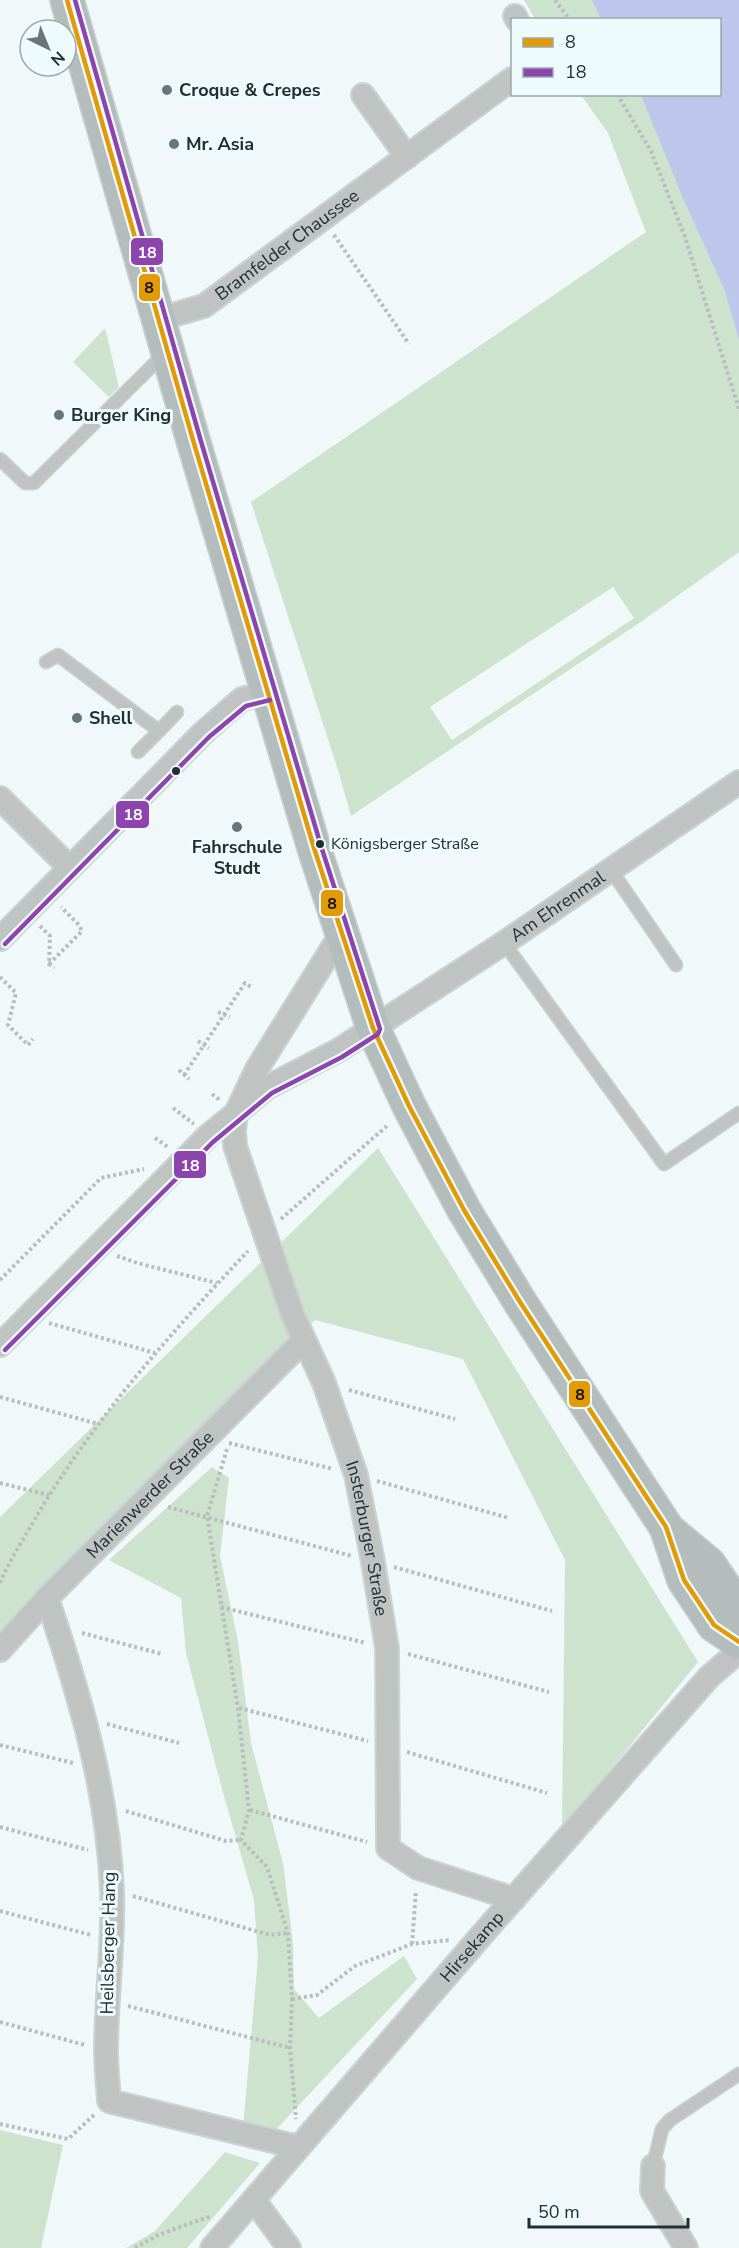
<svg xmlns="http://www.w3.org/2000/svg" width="739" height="2248" font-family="'Nunito Sans',sans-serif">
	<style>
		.green { fill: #cee3cd; fill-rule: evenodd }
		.water { fill: #bdc6eb }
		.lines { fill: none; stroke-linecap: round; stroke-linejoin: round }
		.lane-casing { stroke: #ccd3d5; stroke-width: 15 }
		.street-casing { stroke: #ccd3d5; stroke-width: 26 }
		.primary-casing { stroke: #ccd3d5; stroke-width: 36 }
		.path { stroke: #b9bdbe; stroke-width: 4; stroke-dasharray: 3 3; stroke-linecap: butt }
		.lane { stroke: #bfc4c3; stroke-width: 12 }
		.street { stroke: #bfc4c3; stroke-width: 22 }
		.primary { stroke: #b5bcbc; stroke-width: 33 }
		.bus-1-casing { stroke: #edfbfd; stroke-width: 9 }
		.bus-2-casing { stroke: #edfbfd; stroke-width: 9 }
		.bus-1 { stroke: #e29a05; stroke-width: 4.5 }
		.bus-2 { stroke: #8e44ad; stroke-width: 4.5 }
		.poi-dot { fill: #697577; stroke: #edfbfd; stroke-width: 2 }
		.bus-dot { fill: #212f31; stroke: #edfbfd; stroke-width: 2 }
		.labels { text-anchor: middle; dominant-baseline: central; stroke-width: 6; stroke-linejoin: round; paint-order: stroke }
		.bus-label { font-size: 16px; fill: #212f31; stroke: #edfbfd; text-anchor: start }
		.poi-label { font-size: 18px; font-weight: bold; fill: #212f31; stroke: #edfbfd; text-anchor: start }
		.street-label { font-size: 18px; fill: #212f31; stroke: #edfbfd }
		.line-badge { stroke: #edfbfd; stroke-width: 2 }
		.badge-label { font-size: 16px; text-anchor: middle; font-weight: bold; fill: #fff }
		.pale-badge-label { font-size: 16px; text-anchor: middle; font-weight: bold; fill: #111 }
	</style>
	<rect width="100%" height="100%" fill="#f0f8fa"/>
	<g class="green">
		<path d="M 524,0 L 739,0 L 739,552 L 645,619 L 351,816 L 338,770 L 251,502 L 646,232 L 608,133 L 581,95 L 720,94 L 720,20 L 535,19 ZM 613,587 L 634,618 L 452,740 L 430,707 Z"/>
		<polygon points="105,328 119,387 109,397 73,362"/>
		<polygon points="378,1148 698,1662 562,1829 565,1560 463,1359 315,1320 0,1631 0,1517"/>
		<polygon points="212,1467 229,1478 220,1556 238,1641 251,1743 283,1863 293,1943 294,1989 319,2018 404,1956 417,1979 271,2135 243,2128 258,1957 254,1900 222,1789 186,1653 181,1598 109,1560"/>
		<polygon points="0,2130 63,2145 41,2248 0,2248"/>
		<polygon points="225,2152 260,2163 187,2248 126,2248 155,2231"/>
	</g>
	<polygon class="water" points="592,0 739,0 739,340 725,291 682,196 641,95 720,94 720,20 601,19"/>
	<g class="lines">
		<defs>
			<g id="lane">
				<polyline points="0,459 25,483 34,483 164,354"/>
				<polyline points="46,662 58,655 159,731 177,712"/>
				<polyline points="138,752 159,731"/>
				<polyline points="611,870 676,965"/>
				<polyline points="504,943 664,1164 739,1113"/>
				<polyline points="653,2166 662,2129 670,2120 739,2074"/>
			</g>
			<g id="street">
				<polyline points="515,16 517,20"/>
				<polyline points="363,95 407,157"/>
				<path id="s1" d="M 159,319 L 204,306 L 512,79"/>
				<polyline points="0,798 70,868"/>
				<path id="s2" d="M 341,934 L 257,1069 L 236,1113 L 234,1130 L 235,1146 L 292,1313 L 324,1383 L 356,1475 L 373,1562 L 387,1648 L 388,1848 L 418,1868 L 514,1899"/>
				<polyline points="0,939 204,732 242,699 268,693"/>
				<path id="s3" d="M 0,1345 L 208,1136 L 268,1087 L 339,1050 L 373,1028 L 504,943 L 739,782"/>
				<path d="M 47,1598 C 79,1693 108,1790 112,1891 C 114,1945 106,1997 106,2051 C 106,2067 108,2084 109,2101 L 298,2147"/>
				<path id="s4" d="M 0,1650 L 47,1598 L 303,1341"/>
				<polyline points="653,2166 652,2191 686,2248"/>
				<polyline points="254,2200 289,2248"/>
				<path id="s5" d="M 212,2248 L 480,1937 L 709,1677 L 739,1651"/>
			</g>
			<g id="primary">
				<polyline points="67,0 193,440 314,848 373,1028 409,1106 464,1210 520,1302 666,1527 684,1580 714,1625 739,1642"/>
				<polyline points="667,1529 709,1564 739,1609"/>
			</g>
		</defs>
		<use href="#lane" class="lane-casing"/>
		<use href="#street" class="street-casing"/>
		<use href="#primary" class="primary-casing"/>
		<g class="path">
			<polyline points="555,0 570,20"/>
			<polyline points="617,94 651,151 685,237 739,409"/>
			<polyline points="334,235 409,344"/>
			<polyline points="40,926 50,936 49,964 54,968"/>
			<polyline points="49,964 82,931 79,925 61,907"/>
			<polyline points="0,977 16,993 8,1025 28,1045 33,1039"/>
			<polyline points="218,1012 230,1017"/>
			<polyline points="198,1041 209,1048"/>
			<polyline points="179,1070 189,1079"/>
			<polyline points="184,1075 245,983 251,987"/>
			<polyline points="212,1094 221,1101"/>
			<polyline points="173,1108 194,1124"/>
			<polyline points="155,1138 169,1148"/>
			<polyline points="281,1219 388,1125"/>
			<polyline points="117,1256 137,1263 217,1283"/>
			<polyline points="0,1280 101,1178 144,1169"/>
			<polyline points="49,1323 155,1353"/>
			<polyline points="349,1390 455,1419"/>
			<polyline points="0,1397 98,1424"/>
			<polyline points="229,1443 333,1469"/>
			<polyline points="227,1449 207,1516 238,1708 249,1810 241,1840 267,1867 288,1933 292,1999 290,2048 296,2119"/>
			<polyline points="377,1481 509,1518"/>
			<polyline points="0,1483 49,1495"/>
			<polyline points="168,1507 352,1556"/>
			<polyline points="394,1567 552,1611"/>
			<path d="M 0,1583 C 9,1561 23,1540 35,1519 C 93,1420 170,1334 248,1251"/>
			<polyline points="221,1607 366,1643"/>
			<polyline points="82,1633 162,1654"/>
			<polyline points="408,1654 549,1692"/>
			<polyline points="239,1708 368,1741"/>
			<polyline points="107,1724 179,1743"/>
			<polyline points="0,1745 73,1763"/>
			<polyline points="407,1752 547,1793"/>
			<polyline points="250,1810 367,1842"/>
			<polyline points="126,1811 226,1841 241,1840"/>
			<polyline points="0,1827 88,1850"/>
			<polyline points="133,1896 270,1935 288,1933"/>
			<polyline points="0,1911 91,1935"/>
			<polyline points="412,1944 416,1890"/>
			<polyline points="292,1999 317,1995 355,1966 412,1944 450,1940"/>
			<polyline points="128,2006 290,2048"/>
			<polyline points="0,2022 85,2045"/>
			<polyline points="0,2124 68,2139 95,2114"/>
			<polyline points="135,2248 158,2235 211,2216"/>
		</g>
		<use href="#lane" class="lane"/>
		<use href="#street" class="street"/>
		<use href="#primary" class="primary"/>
		<defs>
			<polyline id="bus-1" points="67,0 193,440 314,848 373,1028 409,1106 464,1210 520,1302 666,1527 684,1580 714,1625 739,1642"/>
			<g id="bus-2">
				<polyline points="5,944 209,737 246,706 270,700"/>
				<polyline points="5,1350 213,1142 272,1093 342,1057 378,1034 380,1029 321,846 200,438 75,0"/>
			</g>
		</defs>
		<use href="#bus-1" class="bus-1-casing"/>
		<use href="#bus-2" class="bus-2-casing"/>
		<use href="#bus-1" class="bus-1"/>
		<use href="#bus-2" class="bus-2"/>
	</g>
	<g class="poi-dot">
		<circle cx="167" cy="90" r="6"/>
		<circle cx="174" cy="144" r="6"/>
		<circle cx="59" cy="415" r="6"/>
		<circle cx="77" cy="718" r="6"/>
		<circle cx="237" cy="827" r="6"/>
	</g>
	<g class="bus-dot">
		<circle cx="176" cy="771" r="5"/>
		<circle cx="320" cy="844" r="5"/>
	</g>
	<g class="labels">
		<g class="bus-label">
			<text x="331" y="844">Königsberger Straße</text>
		</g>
		<g class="poi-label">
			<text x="179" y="90">Croque &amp; Crepes</text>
			<text x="186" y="144">Mr. Asia</text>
			<text x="71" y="415">Burger King</text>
			<text x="89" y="718">Shell</text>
			<text x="237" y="847" text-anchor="middle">Fahrschule<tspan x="237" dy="21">Studt</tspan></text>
		</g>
		<g class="street-label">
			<text stroke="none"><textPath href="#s1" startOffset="150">Bramfelder Chaussee</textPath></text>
			<text stroke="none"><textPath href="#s3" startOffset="714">Am Ehrenmal</textPath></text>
			<text stroke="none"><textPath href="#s4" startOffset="216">Marienwerder Straße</textPath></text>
			<text stroke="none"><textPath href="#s2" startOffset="656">Insterburger Straße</textPath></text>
			<text transform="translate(108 1943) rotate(-89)">Heilsberger Hang</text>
			<text stroke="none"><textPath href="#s5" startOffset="398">Hirsekamp</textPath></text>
		</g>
	</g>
	<g class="line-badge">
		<rect x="130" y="237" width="34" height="29" rx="6" fill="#8e44ad"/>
		<rect x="138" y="273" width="23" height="29" rx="6" fill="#e29a05"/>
		<rect x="115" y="800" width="35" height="29" rx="6" fill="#8e44ad"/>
		<rect x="320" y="889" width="24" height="28" rx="6" fill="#e29a05"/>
		<rect x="173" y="1150" width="34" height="29" rx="6" fill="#8e44ad"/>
		<rect x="568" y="1380" width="23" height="28" rx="6" fill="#e29a05"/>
	</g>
	<g class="badge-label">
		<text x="147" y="258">18</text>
		<text x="133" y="820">18</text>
		<text x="190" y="1171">18</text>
	</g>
	<g class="pale-badge-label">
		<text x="149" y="293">8</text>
		<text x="332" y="909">8</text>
		<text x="580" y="1400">8</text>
	</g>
	<rect x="511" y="18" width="210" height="78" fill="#edfbfd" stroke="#9ba9ab" stroke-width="1.5"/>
	<rect x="523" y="38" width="30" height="9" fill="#e29a05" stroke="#9ba9ab" stroke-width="1.5"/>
	<text x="565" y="48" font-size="18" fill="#212f31">8</text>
	<rect x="523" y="68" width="30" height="9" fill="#8e44ad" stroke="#9ba9ab" stroke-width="1.5"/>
	<text x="565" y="78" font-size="18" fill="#212f31">18</text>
	<g transform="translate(48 48) rotate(137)"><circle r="28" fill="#edfbfd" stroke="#9ba9ab" stroke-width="1.5"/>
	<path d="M0-4.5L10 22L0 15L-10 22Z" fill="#697577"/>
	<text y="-9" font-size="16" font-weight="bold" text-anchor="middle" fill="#212f31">N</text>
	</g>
	<path d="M529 2218v9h159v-9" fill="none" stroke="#212f31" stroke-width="3"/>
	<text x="538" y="2218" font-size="18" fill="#212f31" stroke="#edfbfd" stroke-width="4.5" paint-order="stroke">50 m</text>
</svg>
